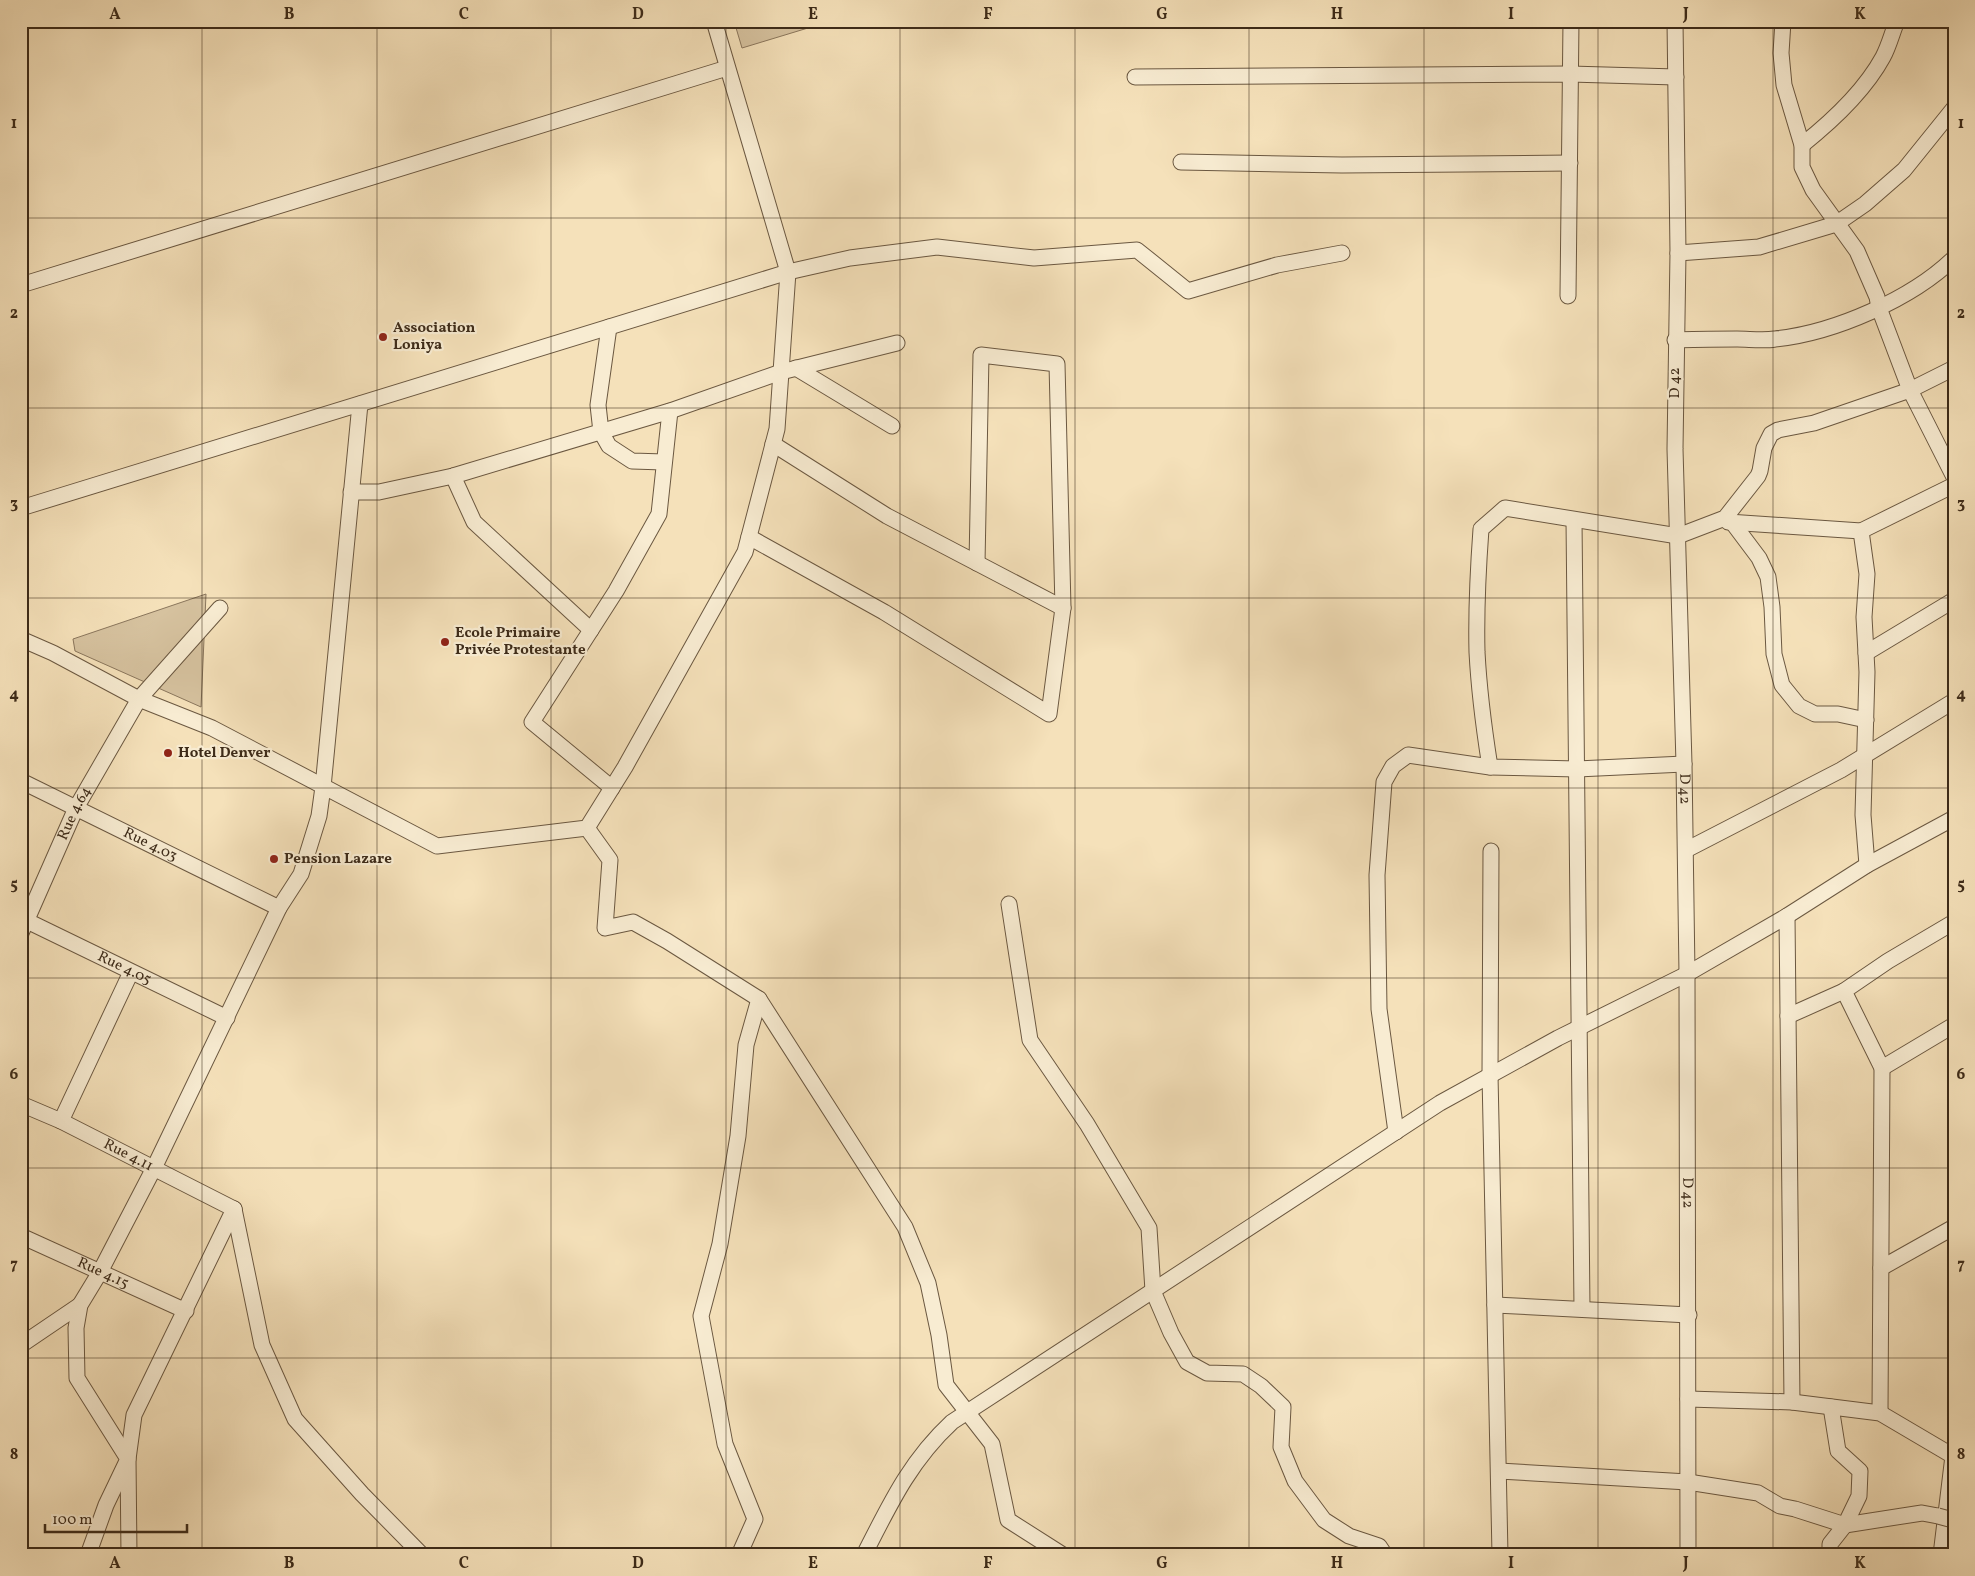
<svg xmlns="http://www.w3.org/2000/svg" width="1975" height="1576" font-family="Vollkorn,serif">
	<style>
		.green { fill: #d6c29f; stroke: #8a765c }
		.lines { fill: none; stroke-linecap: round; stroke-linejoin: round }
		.minor-casing { stroke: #6b5841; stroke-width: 17 }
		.minor { stroke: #f8ecd2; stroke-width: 15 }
		.minor-bridge-casing { stroke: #6b5841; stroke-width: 17; stroke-linecap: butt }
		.minor-bridge { stroke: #f8ecd2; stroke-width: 15 }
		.grid { fill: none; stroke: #3d2b19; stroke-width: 1; stroke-opacity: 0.55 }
		.poi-dot { fill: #8f2418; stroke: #f8ecd2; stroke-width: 2 }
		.labels { text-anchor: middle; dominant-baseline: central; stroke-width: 4.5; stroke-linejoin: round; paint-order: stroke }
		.poi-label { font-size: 15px; font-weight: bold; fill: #3d2b19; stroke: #f8ecd2; text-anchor: start }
		.street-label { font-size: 15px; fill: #3d2b19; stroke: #f8ecd2 }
		.neatline { fill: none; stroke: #3d2b19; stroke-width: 2 }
		.grid-label { font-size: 16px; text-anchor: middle; font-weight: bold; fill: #3d2b19 }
	</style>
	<rect width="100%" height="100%" fill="#f5e1ba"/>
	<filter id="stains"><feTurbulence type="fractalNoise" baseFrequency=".004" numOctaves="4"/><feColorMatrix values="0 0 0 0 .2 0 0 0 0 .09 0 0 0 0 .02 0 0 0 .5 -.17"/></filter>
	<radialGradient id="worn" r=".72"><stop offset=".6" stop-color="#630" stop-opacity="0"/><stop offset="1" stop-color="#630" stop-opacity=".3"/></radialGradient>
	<g class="green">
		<polygon points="734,21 831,21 742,48"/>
		<polygon points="206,594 201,707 75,651 73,639"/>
	</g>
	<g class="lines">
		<defs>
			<g id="minor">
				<path id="s1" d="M 1675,21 L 1678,253 L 1675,449 L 1684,764 L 1687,974 L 1688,1555"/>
				<polyline points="1783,21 1781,53 1784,85 1802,145 1802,167 1813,190 1857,251 1877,297 1879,308 1910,390 1954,477"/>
				<polyline points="1135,77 1570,74 1676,77"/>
				<path d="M 1802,145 C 1831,122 1865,90 1883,57 C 1889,46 1892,33 1897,21"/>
				<polyline points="1181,162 1342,165 1570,163"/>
				<polyline points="1678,253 1759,247 1836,224 1865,204 1904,170 1954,108"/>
				<polyline points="21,285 727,68"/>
				<polyline points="1568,296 1571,21"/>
				<polyline points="609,327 598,405 601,432 609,446 632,461 664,462"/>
				<path d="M 1675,340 C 1696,339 1716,339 1737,339 C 1749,339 1763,341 1775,339 C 1834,333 1912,299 1954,258"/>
				<polyline points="796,368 892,426"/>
				<polyline points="773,444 887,516 1063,608"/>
				<polyline points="453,476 474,522 591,630"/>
				<polyline points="351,492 379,492 453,476 670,411 781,372 897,343"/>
				<polyline points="21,508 788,272 850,258 937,247 1034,258 1137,250 1188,291 1277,265 1342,253"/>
				<polyline points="1574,520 1582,1309"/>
				<polyline points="1728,522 1861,531"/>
				<polyline points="1732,522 1759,558 1768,577 1772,607 1774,654 1782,685 1799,706 1815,714 1838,714 1866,720"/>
				<polyline points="749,537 884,612 1049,714 1063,608 1057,364 981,355 977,563"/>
				<polyline points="21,639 53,653 139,699 212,728 437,846 587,828 625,767 745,552 777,429 788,272 714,21"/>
				<polyline points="1866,653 1954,600"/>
				<path d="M 1490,767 C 1484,729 1479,691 1477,652 C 1476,611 1478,570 1481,529 L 1505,508 L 1678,536 L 1725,518 L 1758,476 L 1760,471 L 1764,448 L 1771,434 L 1778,430 L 1814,423 L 1910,390 L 1954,368"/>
				<path id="s2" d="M 21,781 L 279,908"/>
				<polyline points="612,788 532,722 616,591 659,514 670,411"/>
				<polyline points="587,828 610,860 605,928 633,922 667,941 759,999 905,1227 928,1283 939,1335 946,1385 992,1444 1008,1520 1063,1555"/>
				<polyline points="1686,850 1841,770 1954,701"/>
				<polyline points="1491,851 1490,1075 1500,1555"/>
				<polyline points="1867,865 1863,815 1867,672 1864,617 1867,574 1861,531 1954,485"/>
				<polyline points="1009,904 1030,1040 1087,1124 1149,1228 1153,1291 1171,1333 1187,1362 1207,1373 1243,1374 1261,1386 1283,1407 1281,1447 1295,1481 1324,1520 1349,1536 1379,1546 1385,1555"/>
				<polyline points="1787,916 1792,1402"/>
				<path id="s3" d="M 21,918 L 227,1018"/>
				<path id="s4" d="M 21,933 L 76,808 L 139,699 L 220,608"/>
				<polyline points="1788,1016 1844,991"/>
				<polyline points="1882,1068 1954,1025"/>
				<path id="s5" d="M 21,1104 L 61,1121 L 234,1209"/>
				<polyline points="61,1121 131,972"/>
				<polyline points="1396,1132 1379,1009 1377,875 1384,782 1393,766 1408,755 1490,767 1577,769 1684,764"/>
				<polyline points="234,1209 262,1345 295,1419 362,1494 422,1555"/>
				<path id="s6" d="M 21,1236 L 186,1311"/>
				<polyline points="1881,1268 1954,1227"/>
				<polyline points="1495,1305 1689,1315"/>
				<polyline points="21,1345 80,1305"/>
				<polyline points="1688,1399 1792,1402 1880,1413 1953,1456 1941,1555"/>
				<polyline points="1880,1413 1882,1068 1844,991 1888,961 1954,922"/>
				<polyline points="1499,1471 1688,1482 1758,1493 1780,1506 1795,1509 1845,1525 1922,1513 1938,1516"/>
				<polyline points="88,1555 106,1505 128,1459 77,1378 76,1328 80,1305 100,1272 154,1168 279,908 301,874 319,816 323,787 360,404"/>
				<polyline points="129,1555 128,1459 134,1415 234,1209"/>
				<polyline points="739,1555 755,1519 725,1444 701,1316 720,1244 738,1136 746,1045 759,999"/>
				<path d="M 864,1555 C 890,1504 910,1461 952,1422 L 1440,1103 L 1558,1038 L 1687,974 L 1787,916 L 1867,865 L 1954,818"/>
				<polyline points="1830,1555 1830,1544 1845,1525 1859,1496 1860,1471 1838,1451 1831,1407"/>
			</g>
		</defs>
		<use href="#minor" class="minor-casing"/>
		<use href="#minor" class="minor"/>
		<defs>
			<polyline id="minor-bridge" points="1938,1516 1953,1520"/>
		</defs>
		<use href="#minor-bridge" class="minor-bridge-casing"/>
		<use href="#minor-bridge" class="minor-bridge"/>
	</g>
	<path class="grid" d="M 202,21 L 202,1555M 377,21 L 377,1555M 551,21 L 551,1555M 726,21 L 726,1555M 900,21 L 900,1555M 1075,21 L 1075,1555M 1249,21 L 1249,1555M 1424,21 L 1424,1555M 1598,21 L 1598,1555M 1773,21 L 1773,1555M 21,218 L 1954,218M 21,408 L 1954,408M 21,598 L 1954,598M 21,788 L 1954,788M 21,978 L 1954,978M 21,1168 L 1954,1168M 21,1358 L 1954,1358"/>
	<g class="poi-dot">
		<circle cx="383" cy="337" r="5"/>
		<circle cx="445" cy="642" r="5"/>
		<circle cx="168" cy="753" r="5"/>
		<circle cx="274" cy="859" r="5"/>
	</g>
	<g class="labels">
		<g class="poi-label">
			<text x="393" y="328">Association<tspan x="393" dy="17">Loniya</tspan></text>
			<text x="455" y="633">Ecole Primaire<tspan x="455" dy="17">Privée Protestante</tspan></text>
			<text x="178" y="753">Hotel Denver</text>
			<text x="284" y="859">Pension Lazare</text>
		</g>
		<g class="street-label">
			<text transform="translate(1675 383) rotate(-90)">D 42</text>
			<text stroke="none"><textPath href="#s1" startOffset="768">D 42</textPath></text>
			<text stroke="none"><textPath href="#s4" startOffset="131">Rue 4.64</textPath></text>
			<text stroke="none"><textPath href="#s2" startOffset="144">Rue 4.03</textPath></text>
			<text stroke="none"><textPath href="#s3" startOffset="115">Rue 4.05</textPath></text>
			<text stroke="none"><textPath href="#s5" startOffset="119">Rue 4.11</textPath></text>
			<text stroke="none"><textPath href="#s1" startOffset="1172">D 42</textPath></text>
			<text stroke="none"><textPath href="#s6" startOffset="90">Rue 4.15</textPath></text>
		</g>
	</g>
	<rect width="1975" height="1576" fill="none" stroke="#f5e1ba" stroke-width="55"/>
	<path d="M45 1524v8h142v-8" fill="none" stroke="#3d2b19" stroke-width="2.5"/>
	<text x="52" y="1524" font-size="15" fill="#3d2b19" stroke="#f8ecd2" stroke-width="4" paint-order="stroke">100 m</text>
	<rect x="28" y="28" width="1920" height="1520" class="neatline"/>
	<g class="grid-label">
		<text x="115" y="19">A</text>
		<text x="289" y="19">B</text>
		<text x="464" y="19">C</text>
		<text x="638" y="19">D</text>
		<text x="813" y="19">E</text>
		<text x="988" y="19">F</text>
		<text x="1162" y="19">G</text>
		<text x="1337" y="19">H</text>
		<text x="1511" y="19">I</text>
		<text x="1686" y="19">J</text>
		<text x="1860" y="19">K</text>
		<text x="14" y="128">1</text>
		<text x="1961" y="128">1</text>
		<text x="14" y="318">2</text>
		<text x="1961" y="318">2</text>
		<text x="14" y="508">3</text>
		<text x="1961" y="508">3</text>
		<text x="14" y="699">4</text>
		<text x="1961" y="699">4</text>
		<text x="14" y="889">5</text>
		<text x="1961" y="889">5</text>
		<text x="14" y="1079">6</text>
		<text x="1961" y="1079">6</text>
		<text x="14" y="1269">7</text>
		<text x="1961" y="1269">7</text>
		<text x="14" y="1459">8</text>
		<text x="1961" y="1459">8</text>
		<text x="115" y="1568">A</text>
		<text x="289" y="1568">B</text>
		<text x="464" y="1568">C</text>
		<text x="638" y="1568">D</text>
		<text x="813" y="1568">E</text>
		<text x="988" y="1568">F</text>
		<text x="1162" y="1568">G</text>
		<text x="1337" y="1568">H</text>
		<text x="1511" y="1568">I</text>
		<text x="1686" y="1568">J</text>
		<text x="1860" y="1568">K</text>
	</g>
	<rect width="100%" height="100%" filter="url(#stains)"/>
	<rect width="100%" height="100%" fill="url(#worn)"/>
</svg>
